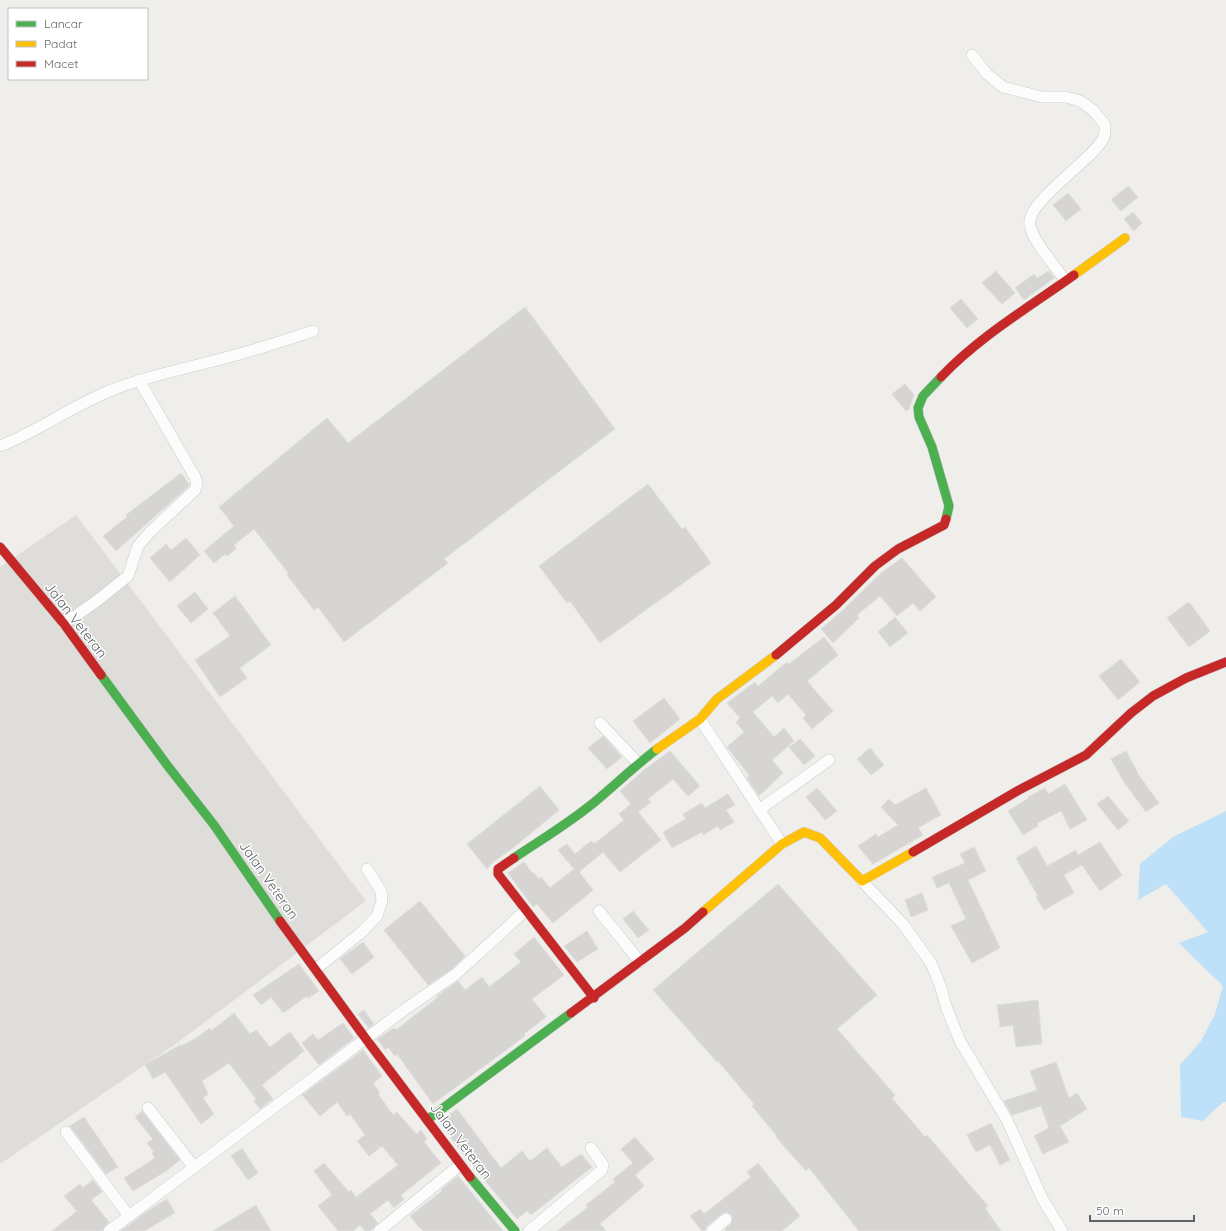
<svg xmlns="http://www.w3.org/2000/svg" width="1226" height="1231" font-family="Quicksand,sans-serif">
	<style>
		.industrial { fill: #dfddda }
		.water { fill: #bfe0f9 }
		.building { fill: #d6d5d3; stroke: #deddd9 }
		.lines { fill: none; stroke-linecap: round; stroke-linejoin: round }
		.street-casing { stroke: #cbcccc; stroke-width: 12 }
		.fast-casing { stroke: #cacacb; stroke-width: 10 }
		.slow-casing { stroke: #cacacb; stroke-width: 10 }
		.jam-casing { stroke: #cacacb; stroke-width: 10 }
		.street { stroke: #fdfcfc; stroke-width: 11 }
		.fast { stroke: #4caf50; stroke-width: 9 }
		.slow { stroke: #ffc107; stroke-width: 9 }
		.jam { stroke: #c62828; stroke-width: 9 }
		.labels { text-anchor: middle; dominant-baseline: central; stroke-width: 3; stroke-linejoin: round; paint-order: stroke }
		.street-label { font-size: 14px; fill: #5f6368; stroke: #fff }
	</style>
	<rect width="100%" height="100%" fill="#efeeea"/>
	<polygon class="industrial" points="76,515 366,901 177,1043 0,1164 0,567"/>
	<polygon class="water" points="1226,811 1226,1102 1223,1102 1203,1121 1181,1117 1180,1065 1201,1041 1215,1014 1223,986 1179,943 1208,932 1166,884 1138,900 1140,864 1173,837"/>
	<g class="building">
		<polygon points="1128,186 1138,197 1121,211 1111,200"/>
		<polygon points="1068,193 1081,209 1066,221 1053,205"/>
		<polygon points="1133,212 1142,223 1134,231 1124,219"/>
		<polygon points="996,271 1015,293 1002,304 982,283"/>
		<polygon points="1049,271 1054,278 1024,300 1015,288 1034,274 1037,278"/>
		<polygon points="961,299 978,319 967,328 950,308"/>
		<polygon points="525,307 615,429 444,559 448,563 344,642 318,607 314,610 287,575 289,574 254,529 234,545 236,549 227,556 225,554 214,563 204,551 234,526 219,507 327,418 348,443"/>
		<polygon points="905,384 914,395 909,409 906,411 892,394"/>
		<polygon points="181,473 189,484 189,486 116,551 103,536 127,517 126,515"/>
		<polygon points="648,484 682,529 685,527 711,563 600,643 570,601 567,603 539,566"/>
		<polygon points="186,538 200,555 170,582 150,558 166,544 171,550"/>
		<polygon points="902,558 936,597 920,611 913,603 897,616 880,596 857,615 859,618 833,643 821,629 842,611 881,573"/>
		<polygon points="195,592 208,609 191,623 177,606"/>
		<polygon points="235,596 271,645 240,668 247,678 220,697 195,660 230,636 213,613"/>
		<polygon points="1189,602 1210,631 1189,647 1167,618"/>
		<polygon points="895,617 908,633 890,647 878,632"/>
		<polygon points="824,637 838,655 807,681 833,711 812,729 803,718 806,715 788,694 778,703 772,696 753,712 774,737 784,728 794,741 772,760 783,773 759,796 747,778 749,775 727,747 744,732 736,722 740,718 727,703 755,682 758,686 787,662 789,664"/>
		<polygon points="1121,659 1140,682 1118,700 1099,676"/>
		<polygon points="664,698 680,719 650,743 633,721"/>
		<polygon points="603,736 622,757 607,769 588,748"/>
		<polygon points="800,739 815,756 804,765 789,747"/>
		<polygon points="870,748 884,765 871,775 857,759"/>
		<polygon points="670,751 700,786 688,796 673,779 648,799 651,802 638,812 661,840 620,872 603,852 579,872 593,890 553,923 537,904 533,907 508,873 524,862 532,873 533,872 539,879 541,877 550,888 574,869 558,850 567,844 575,854 591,841 594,844 624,820 619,814 631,804 620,791 644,770"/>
		<polygon points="1126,751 1140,777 1159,803 1146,812 1124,782 1111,759"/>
		<polygon points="1065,784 1087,820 1070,829 1061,811 1037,823 1038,826 1023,835 1008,811 1029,798 1028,797 1045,788 1048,794"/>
		<polygon points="540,786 559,810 513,848 493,862 487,869 467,844"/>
		<polygon points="817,788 837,811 825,820 806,797"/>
		<polygon points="926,788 941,815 918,828 923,835 873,864 858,846 876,834 878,837 898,825 881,807 889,799 895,805"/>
		<polygon points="728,794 735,805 726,810 734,822 720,830 718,826 703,835 702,832 672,848 663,832 686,819 683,814 702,803 705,808"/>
		<polygon points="1108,796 1129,821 1118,830 1097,804"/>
		<polygon points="1100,842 1122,875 1100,891 1082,865 1064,875 1074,893 1044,910 1036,897 1038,896 1016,858 1036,846 1047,866 1076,850 1078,855"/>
		<polygon points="974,847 986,871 968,880 1000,948 972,963 951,926 966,919 949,883 937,888 932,877 965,863 960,854"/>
		<polygon points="778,884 877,995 837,1029 895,1095 892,1098 925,1137 927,1135 988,1206 985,1208 1001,1231 859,1231 809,1168 806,1171 776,1137 777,1136 752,1106 754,1104 718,1061 717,1062 653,990"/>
		<polygon points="922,893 928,910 911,917 905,900"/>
		<polygon points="420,901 465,956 452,969 428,985 384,930"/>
		<polygon points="633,911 649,930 638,938 623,919"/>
		<polygon points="587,931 598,949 577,962 564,946"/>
		<polygon points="534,937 564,975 532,999 546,1017 524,1034 525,1036 433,1104 397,1054 395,1056 388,1047 385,1050 377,1039 394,1028 396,1030 438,997 437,996 458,981 465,990 482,977 489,987 521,962 514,954"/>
		<polygon points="363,942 374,957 352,974 340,959"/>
		<polygon points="299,964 319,991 308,998 307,996 283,1013 271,997 261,1005 253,995"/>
		<polygon points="1038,1000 1042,1044 1016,1047 1013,1025 1000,1027 997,1005"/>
		<polygon points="364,1010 374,1024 369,1028 358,1014"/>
		<polygon points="234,1013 250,1034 256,1030 270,1047 290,1032 304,1051 262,1085 273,1099 260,1109 254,1101 256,1099 229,1063 202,1081 208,1094 203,1098 214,1114 201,1124 165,1072 153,1079 145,1065 180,1045 181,1046 196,1038 210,1028 211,1031"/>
		<polygon points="343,1023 354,1038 319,1065 302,1043 313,1034 318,1040"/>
		<polygon points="363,1050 382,1076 373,1083 380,1093 378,1094 393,1115 397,1112 416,1134 421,1130 427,1139 424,1142 441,1163 401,1195 404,1199 394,1208 388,1200 370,1214 378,1223 370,1231 365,1231 360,1225 353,1231 338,1231 318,1206 332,1195 314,1171 324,1163 349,1192 351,1190 356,1197 398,1165 382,1146 369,1156 357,1141 365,1135 350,1114 347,1116 337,1102 320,1116 302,1095"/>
		<polygon points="1056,1062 1069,1098 1077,1093 1087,1109 1060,1126 1069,1142 1043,1154 1034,1136 1049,1128 1041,1106 1012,1115 1004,1101 1037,1090 1030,1071"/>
		<polygon points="457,1109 501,1168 522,1151 530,1161 547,1148 562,1167 581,1154 592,1167 531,1215 527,1211 517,1219 467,1159 439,1122"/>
		<polygon points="142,1111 180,1160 166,1171 133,1191 124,1178 155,1158 152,1153 154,1152 147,1143 153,1139 135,1117"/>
		<polygon points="84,1117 118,1167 106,1174 70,1126"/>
		<polygon points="991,1123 1010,1160 1000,1165 990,1145 976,1152 967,1135"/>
		<polygon points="635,1137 654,1159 635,1175 644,1186 600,1224 606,1231 557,1231 588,1207 586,1205 615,1182 613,1179 633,1163 621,1149"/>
		<polygon points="242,1148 258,1173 248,1180 231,1156"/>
		<polygon points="758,1163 800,1216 782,1231 726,1231 725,1229 731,1224 733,1218 731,1214 725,1212 707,1226 705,1230 702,1231 690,1216 700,1209 704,1214 751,1177 747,1172"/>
		<polygon points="458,1176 503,1231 424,1231 419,1227 410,1216 442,1191 441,1190"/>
		<polygon points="93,1180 102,1192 91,1200 109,1222 102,1231 52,1231 77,1211 64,1196 80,1184 83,1188"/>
		<polygon points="167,1199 175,1213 144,1231 121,1231 149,1210"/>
		<polygon points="256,1205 271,1231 213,1231"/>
	</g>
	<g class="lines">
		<defs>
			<g id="street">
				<path d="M 972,55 L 987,74 L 1003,87 L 1042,97 L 1066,97 L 1080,101 L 1093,110 L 1105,125 C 1105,129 1105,134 1104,137 C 1094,160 1024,202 1030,226 C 1033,241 1055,266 1065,280"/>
				<path d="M 0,446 C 41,430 76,403 117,388 C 155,374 193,367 232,356 C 259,349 286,340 313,331"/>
				<polyline points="64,624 98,600 128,576 138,546 150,532 195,490 197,483 195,477 139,380"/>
				<polyline points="700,719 782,844"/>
				<polyline points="600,723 638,763"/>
				<polyline points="759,810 829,760"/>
				<polyline points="862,881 902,923 931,963 940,985 947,1009 960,1041 1007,1120 1042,1198 1062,1231"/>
				<polyline points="599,911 640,962"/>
				<polyline points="316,969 363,931 377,916 382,901 381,891 367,869"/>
				<polyline points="148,1108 194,1167"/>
				<polyline points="66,1132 129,1216"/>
				<polyline points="109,1231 404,1010 456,974 525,911"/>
				<polyline points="379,1231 460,1165"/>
				<polyline points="529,1231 602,1170 603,1165 591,1148"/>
				<polyline points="712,1231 726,1219"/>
			</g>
			<g id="fast">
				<polyline points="941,377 923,396 918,408 919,417 932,447 949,506 946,519"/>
				<polyline points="101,675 167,765 214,825 280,921"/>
				<path d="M 514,858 C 542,839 571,822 597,800 C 617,783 636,765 657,749"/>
				<polyline points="427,1120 571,1013"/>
				<polyline points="470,1177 515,1231"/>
			</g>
			<g id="slow">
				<polyline points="1074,275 1125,238"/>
				<polyline points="657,749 700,719 717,699 776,655"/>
				<polyline points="703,912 782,844 804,832 820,838 862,881 913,852"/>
			</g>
			<g id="jam">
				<path d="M 941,377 C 980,336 1028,308 1074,275"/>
				<polyline points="0,547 64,624 101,675"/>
				<polyline points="776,655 836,605 875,566 898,549 944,525 946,519"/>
				<polyline points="913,852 1019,790 1086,755 1131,713 1153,696 1186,678 1226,662"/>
				<polyline points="514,858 498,869 498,874 594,998"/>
				<polyline points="280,921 366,1039 470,1177"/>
				<polyline points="571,1013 685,928 703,912"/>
			</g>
		</defs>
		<use href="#street" class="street-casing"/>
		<use href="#fast" class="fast-casing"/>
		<use href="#slow" class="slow-casing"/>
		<use href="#jam" class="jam-casing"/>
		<use href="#street" class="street"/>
		<use href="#fast" class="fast"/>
		<use href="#slow" class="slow"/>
		<use href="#jam" class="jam"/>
	</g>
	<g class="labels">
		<g class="street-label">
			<text transform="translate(76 620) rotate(52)">Jalan Veteran</text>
			<text transform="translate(269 880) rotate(55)">Jalan Veteran</text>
			<text transform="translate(461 1141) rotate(53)">Jalan Veteran</text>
		</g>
	</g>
	<rect x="8" y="8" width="140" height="72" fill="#ffffff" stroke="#bfc1c3"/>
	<rect x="16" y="21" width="20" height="6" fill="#4caf50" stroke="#bfc1c3"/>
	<text x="44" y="28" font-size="12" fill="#5f6368">Lancar</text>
	<rect x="16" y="41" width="20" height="6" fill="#ffc107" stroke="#bfc1c3"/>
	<text x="44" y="48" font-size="12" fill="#5f6368">Padat</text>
	<rect x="16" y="61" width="20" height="6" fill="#c62828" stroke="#bfc1c3"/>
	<text x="44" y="68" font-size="12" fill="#5f6368">Macet</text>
	<path d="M1090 1215v6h104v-6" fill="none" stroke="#5f6368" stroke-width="2"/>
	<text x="1096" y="1215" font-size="12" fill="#5f6368" stroke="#ffffff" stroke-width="3" paint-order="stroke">50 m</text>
</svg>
